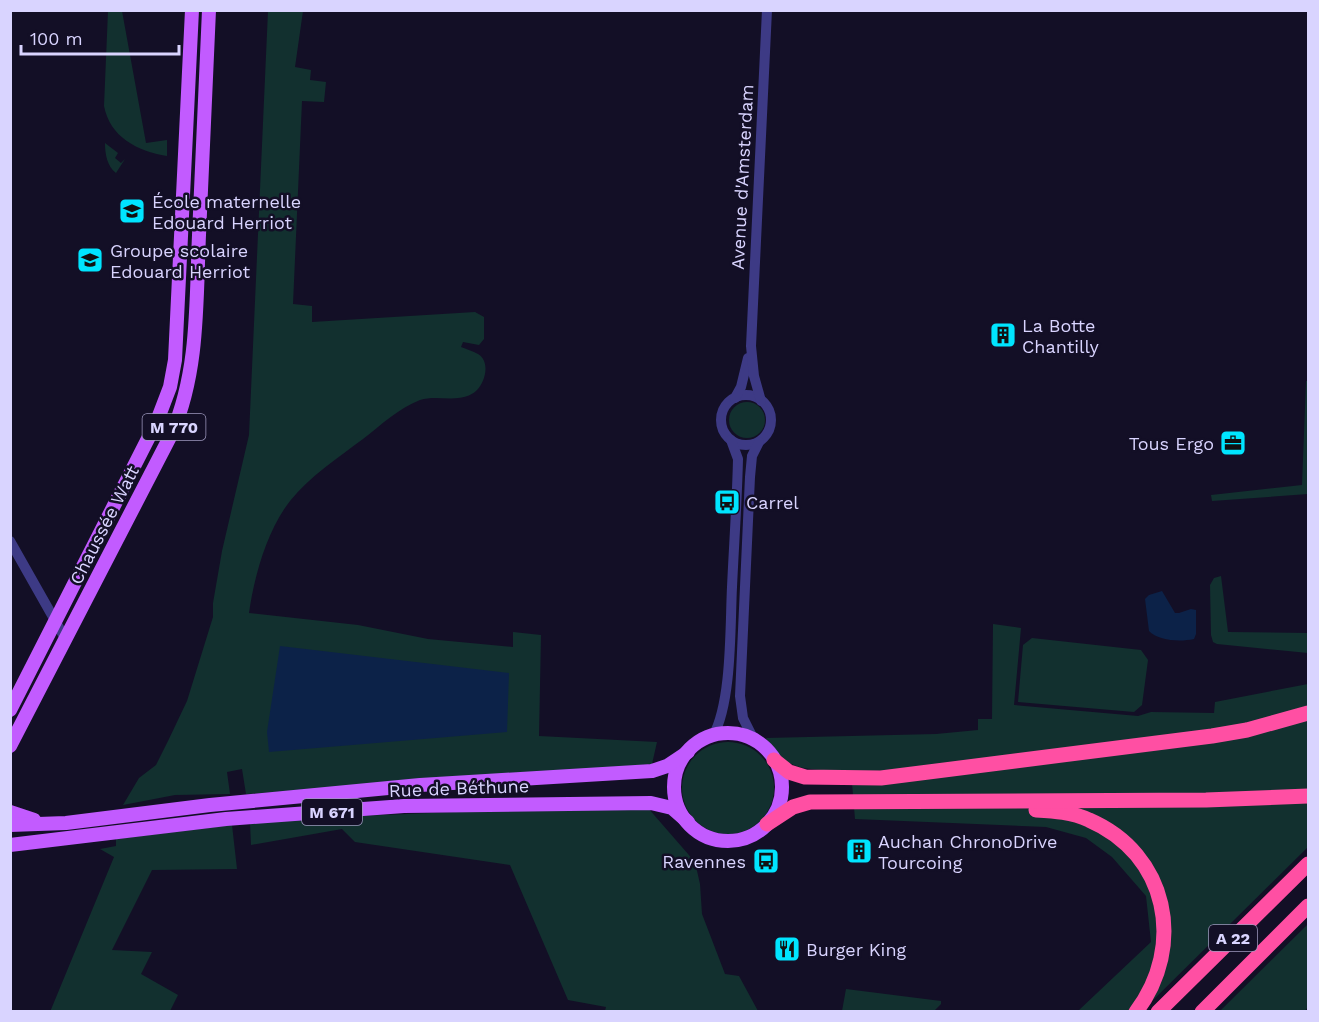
<svg xmlns="http://www.w3.org/2000/svg" width="1319" height="1022" font-family="'Work Sans',sans-serif">
	<style>
		.green { fill: #12302f }
		.water { fill: #0c2248 }
		.lines { fill: none; stroke-linecap: round; stroke-linejoin: round }
		.tertiary { stroke: #3d3a85; stroke-width: 10 }
		.primary { stroke: #c25bff; stroke-width: 14 }
		.motorway { stroke: #ff4fa3; stroke-width: 15 }
		.labels { text-anchor: middle; dominant-baseline: central; stroke-width: 5; stroke-linejoin: round; paint-order: stroke }
		.shield { fill: #130f26; stroke: #9e99be; stroke-width: 1.5 }
		.shield-label { font-size: 16px; font-weight: bold; fill: #d9d4ff }
		.street-label { font-size: 18px; fill: #d9d4ff; stroke: #130f26 }
		.poi-label { font-size: 18px; fill: #d9d4ff; stroke: #130f26; text-anchor: start }
	</style>
	<rect width="100%" height="100%" fill="#130f26"/>
	<g class="green">
		<path d="M 108,11 L 122,11 L 146,143 L 167,140 L 167,156 C 137,151 110,137 104,106 Z"/>
		<path d="M 268,11 L 303,11 L 295,67 L 311,70 L 310,80 L 326,82 L 324,102 L 302,101 L 293,304 L 312,306 L 312,322 L 475,312 L 484,317 L 484,339 L 479,345 L 463,342 L 461,347 C 466,349 473,351 478,354 C 490,361 486,381 477,390 C 462,405 438,394 420,400 C 399,408 381,425 363,439 C 339,457 309,477 290,501 C 267,530 254,577 249,613 L 358,625 L 428,639 L 513,647 L 513,632 L 541,635 L 539,736 L 657,742 L 652,764 L 246,794 L 242,769 L 227,772 L 230,794 L 175,795 L 123,805 L 139,778 L 156,765 L 168,741 L 187,701 L 213,617 L 213,603 L 222,551 L 249,435 Z"/>
		<path d="M 105,143 L 118,153 L 115,158 L 121,163 L 125,159 L 116,173 C 107,166 105,154 105,143 Z"/>
		<polygon points="1306,381 1308,381 1308,494 1212,501 1211,495 1302,485"/>
		<circle cx="747" cy="420" r="18"/>
		<polygon points="1221,576 1228,632 1308,633 1308,653 1217,644 1213,642 1211,635 1210,585 1214,578"/>
		<path d="M 993,624 L 1021,628 L 1014,705 L 1138,716 L 1151,712 L 1214,713 L 1215,702 L 1308,684 L 1308,847 L 1141,1012 L 1078,1011 L 1151,942 L 1146,896 L 1112,857 L 1086,838 L 1046,827 L 855,819 L 851,771 C 815,769 786,775 766,738 L 936,734 L 978,730 L 978,719 L 992,719 Z"/>
		<polygon points="1032,638 1141,650 1148,660 1142,705 1134,712 1018,702 1023,645"/>
		<circle cx="728" cy="788" r="46"/>
		<polygon points="553,808 648,808 695,862 700,884 702,914 725,974 739,976 758,1011 605,1011 606,1007 568,1000 510,865 355,842 342,829 251,845 250,823 334,817"/>
		<polygon points="232,825 237,869 152,870 112,950 152,952 141,974 178,995 170,1011 50,1012 114,857 100,849 116,846 116,839"/>
		<polygon points="1308,924 1308,1007 1304,1012 1220,1011"/>
		<polygon points="846,989 941,1001 941,1004 934,1011 842,1011"/>
	</g>
	<g class="water">
		<path d="M 1162,591 L 1175,613 L 1179,613 L 1191,609 L 1196,610 L 1196,634 L 1194,639 C 1180,642 1159,641 1149,631 L 1145,599 L 1149,595 Z"/>
		<polygon points="280,646 509,673 507,732 269,752 267,732"/>
	</g>
	<g class="lines">
		<g class="tertiary">
			<circle cx="746" cy="420" r="25"/>
			<polyline points="735,398 741,387 748,358"/>
			<polyline points="761,401 754,376 751,346 767,10"/>
			<polyline points="10,541 66,640"/>
			<path d="M 713,736 C 732,702 730,627 732,587 C 734,544 737,502 738,459 L 731,440"/>
			<polyline points="754,740 743,718 740,696 750,477 752,456 759,442"/>
		</g>
		<g class="primary">
			<polyline points="10,710 157,421 170,387 175,360 192,10"/>
			<circle cx="728" cy="787" r="54"/>
			<path d="M 10,746 L 172,433 C 199,371 196,301 199,235 C 202,160 205,85 209,10"/>
			<polyline points="10,812 34,820"/>
			<polyline points="10,825 66,823 210,805 420,785 652,771 667,766 688,752"/>
			<polyline points="10,845 226,819 404,806 651,803 672,808 688,822"/>
		</g>
		<g class="motorway">
			<polyline points="774,760 789,772 805,777 881,778 1212,736 1247,730 1308,713"/>
			<path d="M 1036,810 C 1054,811 1072,812 1089,820 C 1168,854 1186,946 1136,1012"/>
			<polyline points="767,824 793,807 810,802 1206,800 1308,796"/>
			<polyline points="1158,1012 1308,864"/>
			<polyline points="1202,1012 1308,906"/>
		</g>
	</g>
	<defs>
		<symbol id="school-square" viewBox="-11 -11 22 22"><rect x="-9" y="-9" width="18" height="18" rx="4" fill="#00e5ff" stroke="#130f26"/><path d="M0-5L7-2L0 1L-7-2ZM-4 1L0 2.5L4 1V4Q0 6-4 4Z" fill="#111"/></symbol>
		<symbol id="building-square" viewBox="-11 -11 22 22"><rect x="-9" y="-9" width="18" height="18" rx="4" fill="#00e5ff" stroke="#130f26"/><path d="M-4-6H4V6H1V3H-1V6H-4ZM-2.5-4.3h1.7v1.8h-1.7ZM.8-4.3h1.7v1.8H.8ZM-2.5-1h1.7V.8h-1.7ZM.8-1h1.7V.8H.8Z" fill="#111"/></symbol>
		<symbol id="office-square" viewBox="-11 -11 22 22"><rect x="-9" y="-9" width="18" height="18" rx="4" fill="#00e5ff" stroke="#130f26"/><path d="M-6-3h4V-5.5h4V-3h4V5H-6ZM-1-4.5V-3h2v-1.5ZM-6 0V1H6V0Z" fill="#111"/></symbol>
		<symbol id="bus-square" viewBox="-11 -11 22 22"><rect x="-9" y="-9" width="18" height="18" rx="4" fill="#00e5ff" stroke="#130f26"/><path d="M-5-6H5V4H4V6H2V4H-2V6H-4V4H-5ZM-3.5-4V0h7V-4ZM-3.5 1.2v1.5H-2V1.2ZM2 1.2v1.5H3.5V1.2Z" fill="#111"/></symbol>
		<symbol id="restaurant-square" viewBox="-11 -11 22 22"><rect x="-9" y="-9" width="18" height="18" rx="4" fill="#00e5ff" stroke="#130f26"/><path d="M-5-6h1v4h1v-4h1v4h1v-4h1v5L-1.5 .5V6h-2V.5L-5-1ZM5-6V6H3V1.5H1.5Q1.5-4 5-6Z" fill="#111"/></symbol>
	</defs>
	<g fill-rule="evenodd">
		<use href="#school-square" x="117" y="196" width="30" height="30"/>
		<use href="#school-square" x="75" y="245" width="30" height="30"/>
		<use href="#building-square" x="988" y="320" width="30" height="30"/>
		<use href="#office-square" x="1218" y="428" width="30" height="30"/>
		<use href="#bus-square" x="712" y="487" width="30" height="30"/>
		<use href="#building-square" x="844" y="836" width="30" height="30"/>
		<use href="#bus-square" x="751" y="846" width="30" height="30"/>
		<use href="#restaurant-square" x="772" y="934" width="30" height="30"/>
	</g>
	<g class="labels">
		<g class="shield">
			<rect x="142.5" y="414" width="63" height="26" rx="4.5"/>
			<rect x="302" y="799" width="60" height="26" rx="4.5"/>
			<rect x="1209" y="925" width="48" height="26" rx="4.5"/>
		</g>
		<g class="shield-label">
			<text x="174" y="427">M 770</text>
			<text x="332" y="812">M 671</text>
			<text x="1233" y="938">A 22</text>
		</g>
		<g class="street-label">
			<text transform="translate(742 177) rotate(-87)">Avenue d'Amsterdam</text>
			<text transform="translate(104 525) rotate(-63)">Chaussée Watt</text>
			<text transform="translate(459 788) rotate(-2)">Rue de Béthune</text>
		</g>
		<g class="poi-label">
			<text x="152" y="201">École maternelle<tspan x="152" dy="21">Edouard Herriot</tspan></text>
			<text x="110" y="250">Groupe scolaire<tspan x="110" dy="21">Edouard Herriot</tspan></text>
			<text x="1022" y="325">La Botte<tspan x="1022" dy="21">Chantilly</tspan></text>
			<text x="1214" y="443" text-anchor="end">Tous Ergo</text>
			<text x="746" y="502">Carrel</text>
			<text x="878" y="841">Auchan ChronoDrive<tspan x="878" dy="21">Tourcoing</tspan></text>
			<text x="746" y="861" text-anchor="end">Ravennes</text>
			<text x="806" y="949">Burger King</text>
		</g>
	</g>
	<rect width="1319" height="1022" fill="none" stroke="#d9d4ff" stroke-width="24"/>
	<path d="M21 45v9h158v-9" fill="none" stroke="#d9d4ff" stroke-width="3"/>
	<text x="30" y="45" font-size="18" fill="#d9d4ff" stroke="#130f26" stroke-width="4.5" paint-order="stroke">100 m</text>
</svg>
